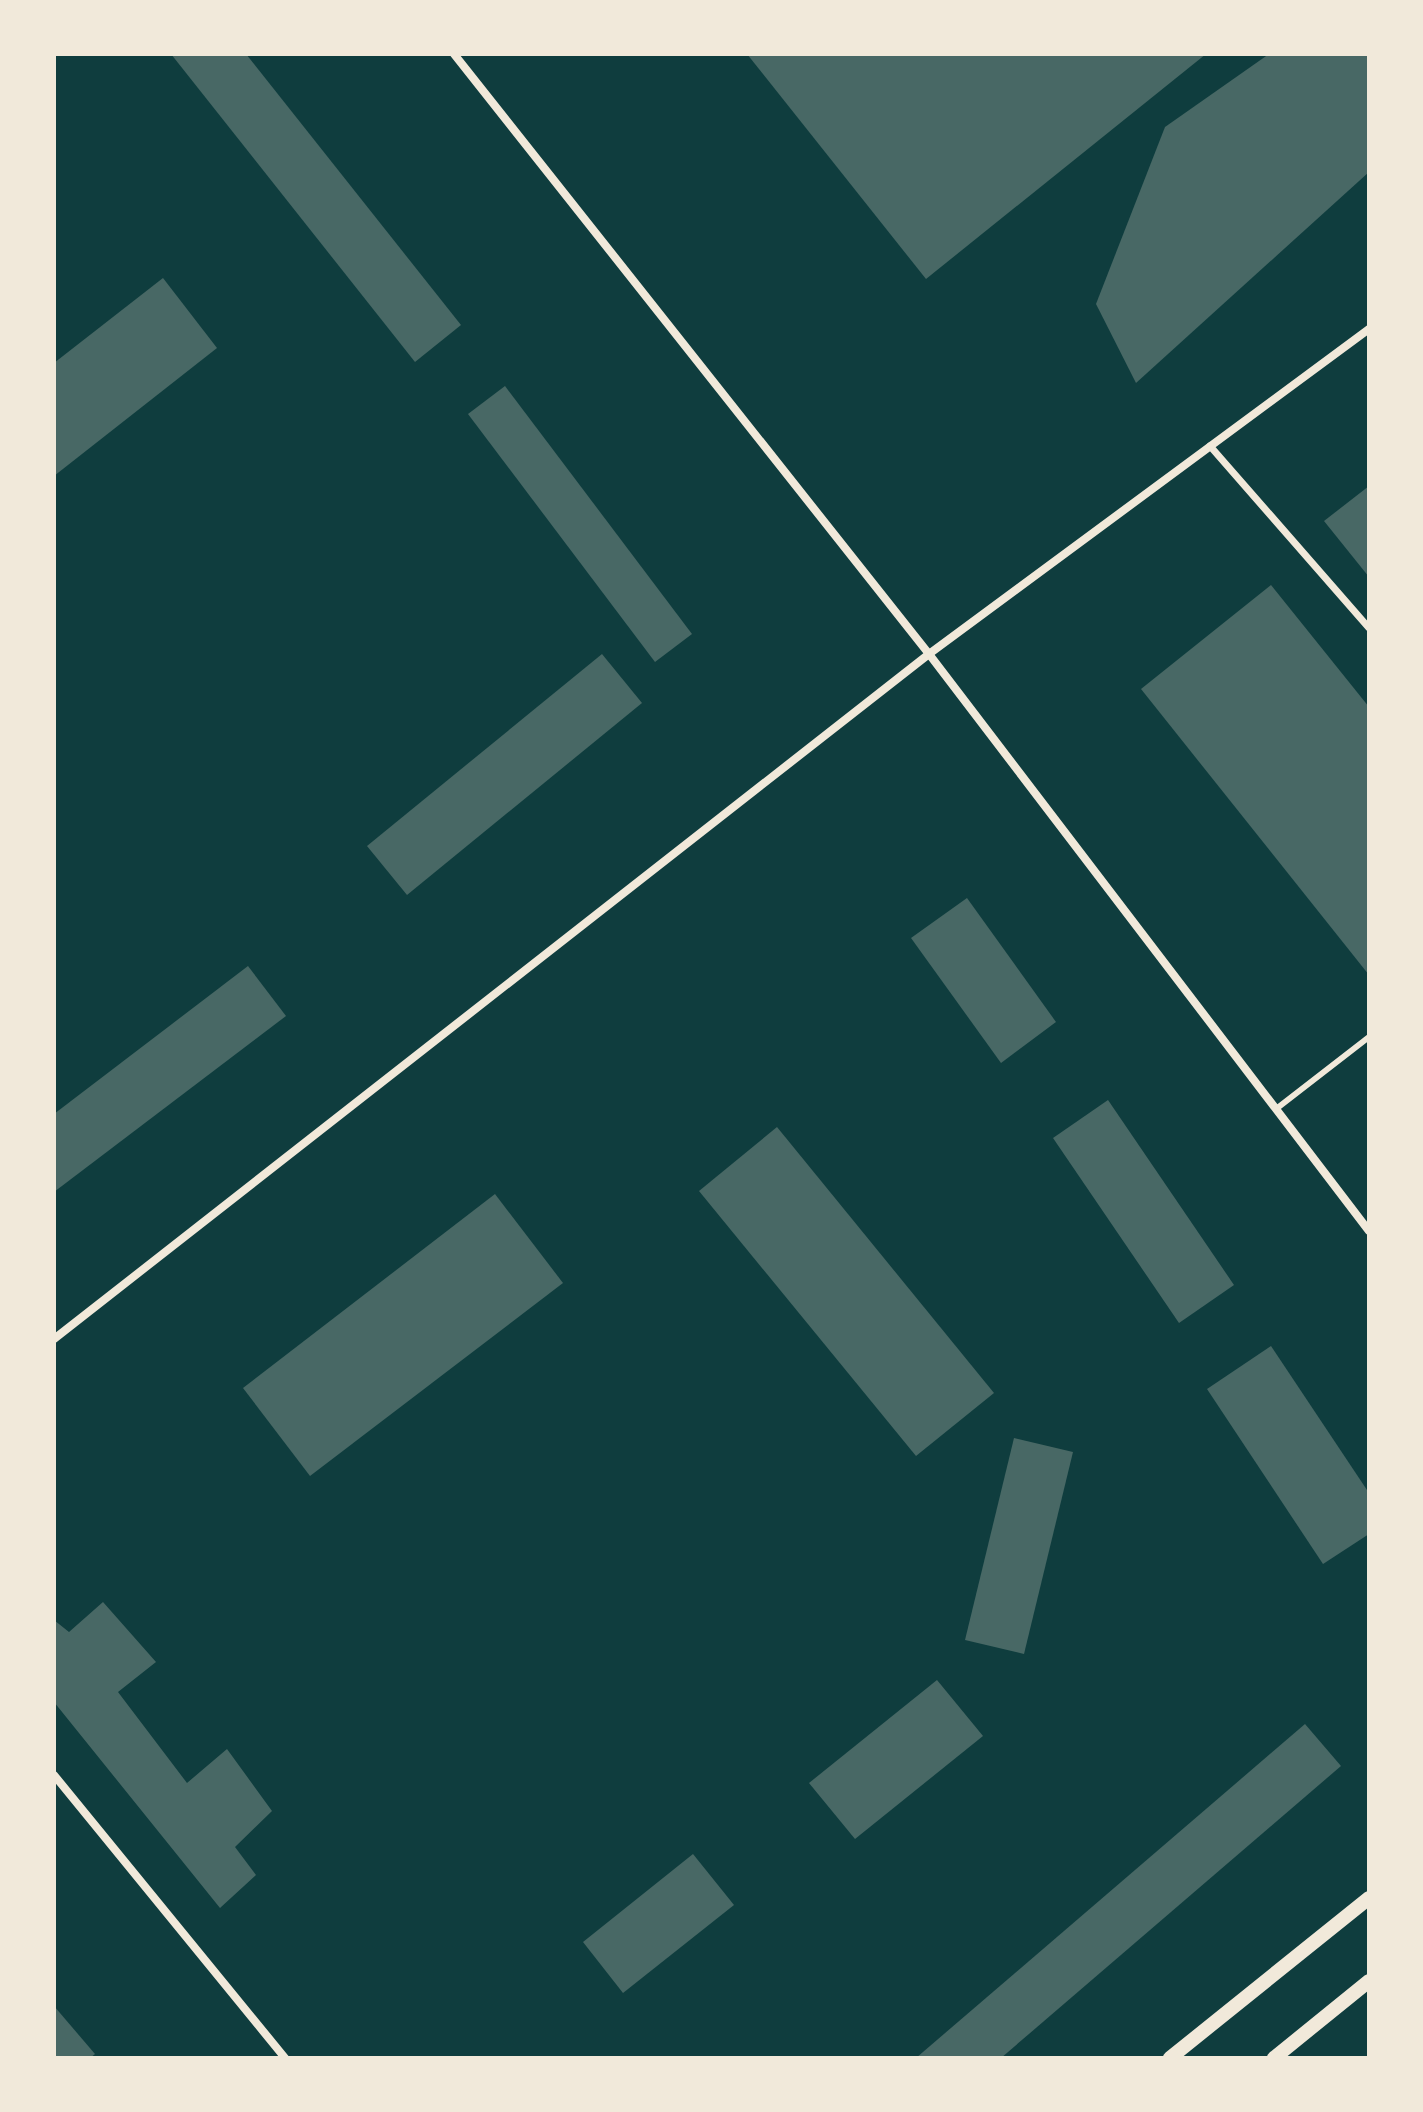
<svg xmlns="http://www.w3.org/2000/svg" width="1423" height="2112" font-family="'Space Grotesk',sans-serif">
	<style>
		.building { fill: #486865 }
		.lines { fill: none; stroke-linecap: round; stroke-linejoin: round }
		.service { stroke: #f1e9da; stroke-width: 6 }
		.pedestrian { stroke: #f1e9da; stroke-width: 7 }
		.minor { stroke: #f1e9da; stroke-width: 8 }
		.tertiary { stroke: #f1e9da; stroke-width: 14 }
	</style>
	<rect width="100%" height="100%" fill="#0f3d3e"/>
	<g class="building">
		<polygon points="171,54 246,54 461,325 415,362"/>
		<polygon points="747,54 1206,54 926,279"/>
		<polygon points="1269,54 1369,54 1369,172 1136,383 1096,304 1165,127"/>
		<polygon points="163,278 217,348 54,476 54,363"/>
		<polygon points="505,386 692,634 655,662 468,414"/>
		<polygon points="1369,486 1369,577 1324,521"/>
		<polygon points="1271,585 1369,707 1369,975 1141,689"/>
		<polygon points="602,654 642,703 407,895 367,846"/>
		<polygon points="967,898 1056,1022 1001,1063 911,938"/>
		<polygon points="248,966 286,1016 54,1192 54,1114"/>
		<polygon points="1108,1100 1234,1285 1179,1323 1053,1138"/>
		<polygon points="777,1127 994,1393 916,1456 699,1191"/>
		<polygon points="495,1194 563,1283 310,1476 243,1388"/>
		<polygon points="1271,1346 1369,1493 1369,1534 1323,1564 1207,1389"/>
		<polygon points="1014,1438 1073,1452 1024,1654 965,1640"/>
		<polygon points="103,1602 156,1662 118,1692 187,1783 227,1749 272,1811 235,1847 256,1875 220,1908 54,1702 54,1620 69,1632"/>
		<polygon points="937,1680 983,1736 855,1839 809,1783"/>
		<polygon points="1305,1724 1341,1766 1001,2058 916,2058"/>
		<polygon points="693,1854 734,1905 623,1993 583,1942"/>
		<polygon points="54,2006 95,2054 90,2058 54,2058"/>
	</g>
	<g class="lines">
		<polyline class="service" points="1276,1109 1369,1037"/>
		<polyline class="pedestrian" points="1210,446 1369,628"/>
		<g class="minor">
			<polyline points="454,54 929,654 1369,1231"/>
			<polyline points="54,1339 929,654 1369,329"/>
			<polyline points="54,1775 285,2058"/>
		</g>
		<g class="tertiary">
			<polyline points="1170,2058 1369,1898"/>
			<polyline points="1274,2058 1369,1981"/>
		</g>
	</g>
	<rect width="1423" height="2112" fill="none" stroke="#f1e9da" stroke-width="112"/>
</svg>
